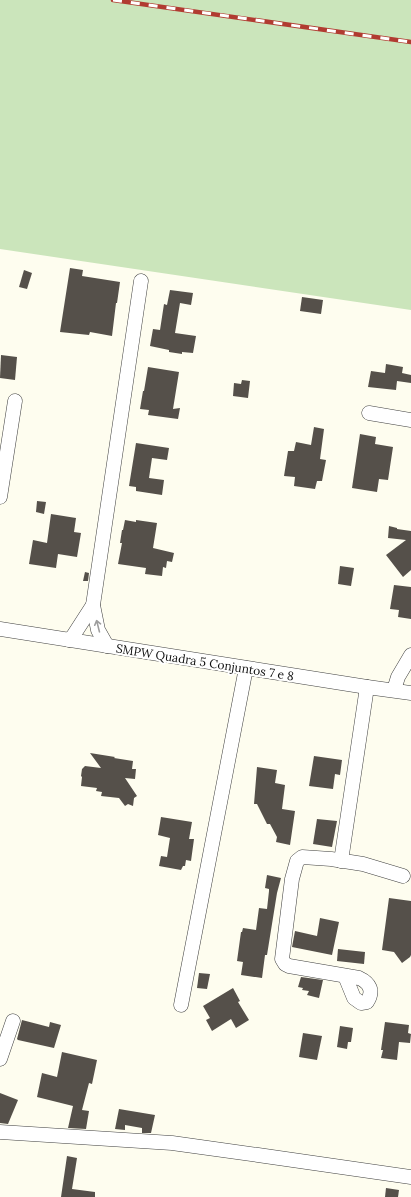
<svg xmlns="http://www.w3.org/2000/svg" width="411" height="1197" font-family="Lora,serif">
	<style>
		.green { fill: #cbe5bb }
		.building { fill: #55504a }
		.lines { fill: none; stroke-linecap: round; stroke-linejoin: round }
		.minor-casing { stroke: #404040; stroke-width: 15 }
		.minor { stroke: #fff; stroke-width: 14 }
		.rail-casing { stroke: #b13b31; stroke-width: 4.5 }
		.rail { stroke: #fff; stroke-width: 3; stroke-dasharray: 9; stroke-linecap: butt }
		.oneway { stroke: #9e9e9e }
		.labels { text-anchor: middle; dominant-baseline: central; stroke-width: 4; stroke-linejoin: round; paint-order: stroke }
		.street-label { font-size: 12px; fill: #0d0d0d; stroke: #fff }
	</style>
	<rect width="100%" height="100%" fill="#fefdef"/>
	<polygon class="green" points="0,0 411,0 411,310 0,249"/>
	<g class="building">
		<polygon points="70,268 83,270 82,276 120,282 117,303 116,303 112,336 90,332 89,335 60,332"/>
		<polygon points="24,270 32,273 27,289 19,287"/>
		<polygon points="170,290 193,293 191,305 180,303 175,333 196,336 193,353 182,352 182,354 169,352 169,350 150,346 153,329 160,330 164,304 167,305"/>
		<polygon points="302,297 323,300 321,314 300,311"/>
		<polygon points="1,355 17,357 15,380 0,378"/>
		<polygon points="386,364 403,367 402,373 411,375 411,383 397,381 396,390 368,387 371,371 385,373"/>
		<polygon points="148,367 179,372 173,409 180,408 178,419 148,415 149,410 140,409 143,391 144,391"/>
		<polygon points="242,380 250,381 248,398 233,396 234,383 241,384"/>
		<polygon points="314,427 324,429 320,459 326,460 322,481 317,481 315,489 294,486 295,477 284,476 288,451 294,451 296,442 311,445"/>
		<polygon points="360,434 376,437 375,444 393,447 388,480 379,479 377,492 352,488"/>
		<polygon points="136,443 169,448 167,460 152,458 149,478 164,480 162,495 136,491 136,487 129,486"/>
		<polygon points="37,501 46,502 44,514 36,512"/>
		<polygon points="51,514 76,518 74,532 81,533 77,557 58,554 56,568 29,564 33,540 47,543"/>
		<polygon points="125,520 136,522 136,520 157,523 153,548 174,553 172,562 167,561 166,568 163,567 162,576 145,574 146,568 118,564 122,543 120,543 122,530 123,530"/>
		<polygon points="389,526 397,528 397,529 411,531 411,570 403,577 386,555 406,540 388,538"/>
		<polygon points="340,566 354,568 351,586 338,584"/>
		<polygon points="85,572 89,573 88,581 83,581"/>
		<polygon points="394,585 411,587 411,619 398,617 399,610 390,609"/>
		<polygon points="90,753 115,757 114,758 133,761 132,769 136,769 135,779 125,778 137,796 134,798 133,806 128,804 125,806 119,798 101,796 102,792 96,791 97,788 81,786 82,777 81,776 82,769 85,766 101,768"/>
		<polygon points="314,756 342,760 340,775 335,774 333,789 309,786"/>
		<polygon points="257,767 277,770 275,783 285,785 282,809 295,811 290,845 276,842 277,837 270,824 267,824 257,804 254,804"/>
		<polygon points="161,817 192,822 189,839 194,839 191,861 186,860 185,866 183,866 181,870 159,866 161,856 167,857 170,838 158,835"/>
		<polygon points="317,819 337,821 332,847 313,844"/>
		<polygon points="267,875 281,878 277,893 267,955 265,955 262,978 241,975 243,962 237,961 241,932 242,932 243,928 256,930 259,908 267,909 269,891 269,889 265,888"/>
		<polygon points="389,898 411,901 411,955 410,957 402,963 394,952 382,950"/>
		<polygon points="320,918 339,922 332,955 292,947 295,931 317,936"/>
		<polygon points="338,949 365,952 364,964 337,961"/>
		<polygon points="199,973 210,974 207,989 197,988"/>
		<polygon points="301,977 323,980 319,998 307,995 309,991 302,990 303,988 298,987"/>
		<polygon points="233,988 240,1001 238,1002 249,1020 236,1028 231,1019 212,1031 206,1020 210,1018 203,1006"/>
		<polygon points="22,1020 49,1027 50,1022 61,1025 54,1048 18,1040 17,1039"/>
		<polygon points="385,1022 409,1025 408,1033 411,1034 410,1043 399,1042 397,1060 381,1058 383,1050 381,1050"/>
		<polygon points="340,1026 353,1028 351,1042 348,1042 347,1049 337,1047"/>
		<polygon points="303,1033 322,1036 317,1060 299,1057"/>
		<polygon points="62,1052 97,1060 92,1084 89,1083 82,1110 89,1111 86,1129 68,1128 73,1106 37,1097 42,1073 57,1077"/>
		<polygon points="0,1093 18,1100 8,1124 0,1123"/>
		<polygon points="119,1109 155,1115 151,1133 142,1133 142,1128 125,1125 125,1130 115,1129"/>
		<polygon points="67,1156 77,1158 72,1189 95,1192 95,1197 61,1197"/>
		<polygon points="386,1188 399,1190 398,1197 385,1197"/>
	</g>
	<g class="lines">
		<defs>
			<g id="minor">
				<polyline points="369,413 411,420"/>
				<polyline points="0,497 15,401"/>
				<polyline points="0,629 367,687 411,693"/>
				<polyline points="69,640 73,636 93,605"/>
				<polyline points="107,646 98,630 93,605 141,281"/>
				<polyline points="394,690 398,677 411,655"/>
				<polyline points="341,861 367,687"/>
				<path d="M 345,976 L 354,998 L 361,1003 L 367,1002 C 374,991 370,983 359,978 L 289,966 L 285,964 L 282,959 L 292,879 L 297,861 L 302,857 L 331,859 L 363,864 L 403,876"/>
				<polyline points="181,1005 246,668"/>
				<polyline points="0,1059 13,1021"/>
				<polyline points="0,1132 172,1143 258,1155 411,1177"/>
			</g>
		</defs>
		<use href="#minor" class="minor-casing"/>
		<use href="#minor" class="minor"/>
		<defs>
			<polyline id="rail" points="113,0 411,42"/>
		</defs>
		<use href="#rail" class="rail-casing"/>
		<use href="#rail" class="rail"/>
	</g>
	<defs><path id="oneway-shaft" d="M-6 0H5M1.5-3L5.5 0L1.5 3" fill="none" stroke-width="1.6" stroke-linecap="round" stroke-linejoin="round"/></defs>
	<use class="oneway" href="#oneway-shaft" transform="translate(98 626) rotate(-104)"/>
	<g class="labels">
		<g class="street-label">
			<text transform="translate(205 662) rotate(9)">SMPW Quadra 5 Conjuntos 7 e 8</text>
		</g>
	</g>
</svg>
